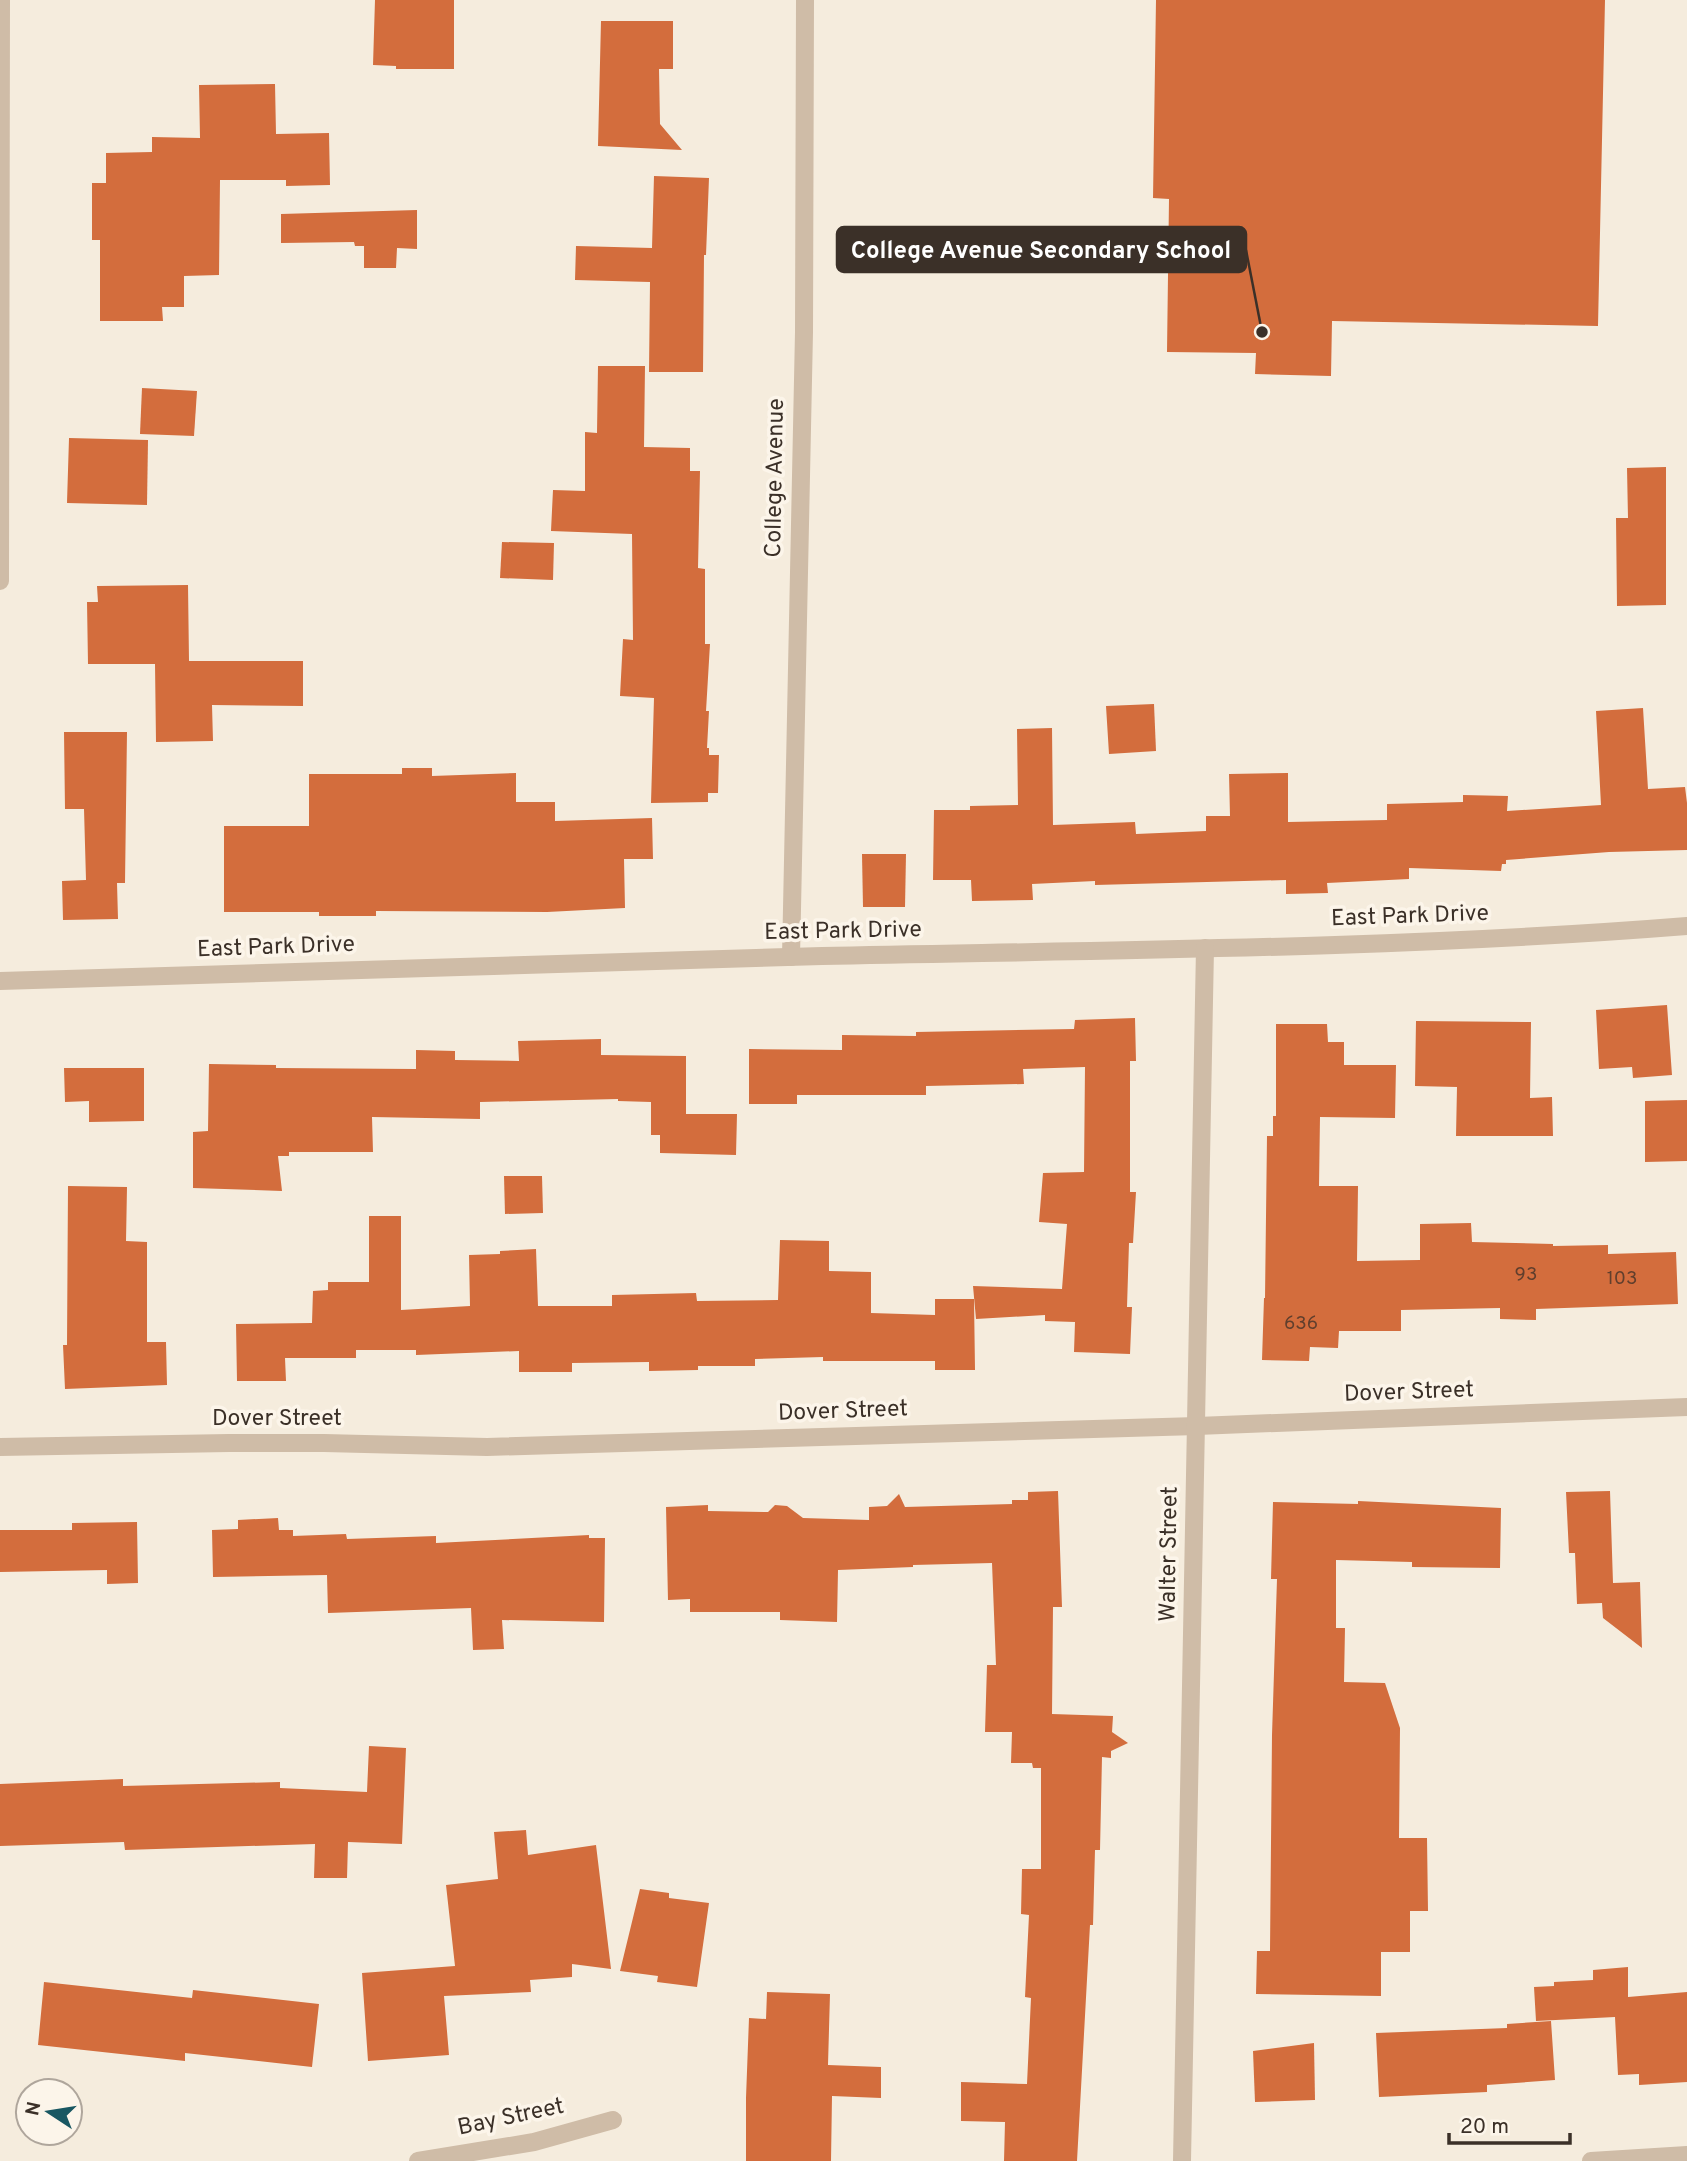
<svg xmlns="http://www.w3.org/2000/svg" width="1687" height="2161" font-family="Overpass,sans-serif">
	<style>
		.building { fill: #d36d3d }
		.lines { fill: none; stroke-linecap: round; stroke-linejoin: round }
		.street { stroke: #cfbca7; stroke-width: 18 }
		.labels { text-anchor: middle; dominant-baseline: central; stroke-width: 7; stroke-linejoin: round; paint-order: stroke }
		.number-label { font-size: 19px; fill: #613f2d }
		.street-label { font-size: 23px; fill: #3b3028; stroke: #fcf5ea }
		.leader { fill: none; stroke: #3b3028; stroke-width: 2.5 }
		.callout-dot { fill: #3b3028; stroke: #fcf5ea; stroke-width: 2.5 }
		.callout { fill: #3b3028; stroke: #3b3028; stroke-width: 2.5 }
		.callout-label { font-size: 24px; text-anchor: middle; font-weight: bold; fill: #fff }
	</style>
	<rect width="100%" height="100%" fill="#f5ecdd"/>
	<g class="building">
		<polygon points="375,0 454,0 454,69 396,69 396,66 373,65"/>
		<polygon points="1156,0 1605,0 1598,326 1332,321 1331,376 1255,374 1256,353 1167,352 1169,199 1153,198"/>
		<polygon points="601,21 673,21 673,69 659,69 660,124 682,150 598,146"/>
		<polygon points="275,84 276,134 329,133 330,185 286,186 286,180 220,180 219,275 184,276 184,307 162,307 163,321 100,321 100,240 92,240 92,183 106,183 106,153 152,152 152,137 200,138 199,85"/>
		<polygon points="654,176 709,178 706,255 704,255 703,372 649,372 650,282 575,280 576,246 652,248"/>
		<polygon points="417,210 417,249 397,248 396,268 364,268 364,246 355,246 354,242 281,243 281,214"/>
		<polygon points="598,366 645,366 644,447 690,448 690,471 700,471 698,568 705,569 705,644 710,644 706,711 709,711 707,748 709,748 709,755 719,755 718,793 708,793 708,802 651,803 654,698 620,696 623,639 633,640 632,534 551,531 553,490 585,491 585,432 597,433"/>
		<polygon points="142,388 197,391 194,436 140,434"/>
		<polygon points="69,438 148,440 147,505 67,503"/>
		<polygon points="1666,467 1666,605 1617,606 1616,518 1628,518 1627,468"/>
		<polygon points="502,542 554,543 553,580 500,578"/>
		<polygon points="188,585 189,661 303,661 303,706 212,705 213,741 156,742 155,664 88,664 87,602 98,602 97,586"/>
		<polygon points="1154,704 1156,751 1109,754 1106,706"/>
		<polygon points="1643,708 1648,789 1685,787 1687,803 1687,850 1609,852 1506,860 1506,864 1502,864 1501,871 1409,868 1409,879 1327,883 1328,893 1286,894 1286,880 1095,885 1095,881 1032,884 1033,900 972,901 971,880 933,880 934,810 970,810 970,806 1018,805 1017,729 1052,728 1053,825 1135,822 1136,834 1206,831 1206,816 1230,816 1229,774 1288,773 1288,822 1387,820 1387,804 1463,802 1463,795 1508,796 1507,811 1601,805 1596,711"/>
		<polygon points="64,732 127,732 125,883 117,883 118,919 63,920 62,881 86,880 84,809 65,809"/>
		<polygon points="402,768 432,768 432,776 516,773 516,802 555,802 555,821 652,818 653,859 624,859 625,908 547,912 376,911 376,916 319,916 319,912 224,912 224,826 309,826 309,774 402,774"/>
		<polygon points="862,854 906,854 905,907 863,907"/>
		<polygon points="1667,1005 1672,1075 1633,1078 1632,1067 1599,1069 1596,1010"/>
		<polygon points="1135,1018 1136,1061 1130,1061 1130,1192 1136,1192 1133,1243 1129,1243 1127,1307 1132,1307 1130,1354 1074,1352 1075,1322 1045,1321 1045,1315 976,1319 973,1286 1062,1289 1067,1224 1039,1222 1043,1173 1084,1172 1085,1067 1023,1069 1024,1084 926,1086 926,1095 797,1095 797,1104 749,1104 749,1049 842,1050 842,1035 916,1036 916,1032 1074,1029 1075,1020"/>
		<polygon points="1416,1021 1531,1022 1530,1098 1552,1097 1553,1136 1456,1136 1457,1087 1415,1086"/>
		<polygon points="1276,1024 1327,1024 1328,1042 1344,1042 1344,1065 1396,1065 1395,1118 1320,1117 1319,1186 1358,1186 1357,1261 1420,1260 1420,1224 1471,1223 1472,1242 1553,1244 1553,1246 1608,1245 1608,1254 1676,1252 1678,1304 1536,1309 1536,1320 1500,1319 1500,1308 1401,1310 1401,1331 1339,1331 1338,1348 1310,1347 1309,1361 1262,1360 1264,1298 1265,1298 1267,1136 1273,1136 1273,1116 1276,1116"/>
		<polygon points="601,1039 601,1055 686,1056 686,1114 737,1114 736,1155 660,1153 660,1135 651,1135 651,1102 618,1101 618,1099 480,1102 480,1119 372,1117 373,1152 289,1152 289,1156 278,1156 282,1191 193,1188 193,1132 208,1131 209,1064 276,1065 276,1068 416,1069 416,1050 455,1051 455,1060 519,1061 518,1041"/>
		<polygon points="64,1068 144,1068 144,1121 89,1122 89,1101 65,1102"/>
		<polygon points="1687,1100 1687,1161 1645,1162 1645,1101"/>
		<polygon points="504,1176 542,1176 543,1213 505,1214"/>
		<polygon points="68,1186 127,1187 126,1241 147,1242 147,1342 166,1342 167,1385 65,1389 63,1345 67,1345"/>
		<polygon points="369,1216 401,1216 401,1310 470,1306 469,1255 500,1254 500,1251 536,1249 538,1306 612,1306 612,1295 696,1293 697,1301 778,1300 780,1240 829,1241 829,1271 871,1272 871,1313 935,1315 935,1299 974,1299 975,1370 935,1370 935,1361 823,1361 823,1357 755,1359 755,1366 698,1366 698,1370 649,1371 649,1362 572,1363 572,1372 519,1372 519,1351 416,1355 416,1350 356,1350 356,1358 285,1358 286,1381 237,1381 236,1324 312,1323 313,1291 328,1290 328,1282 369,1282"/>
		<polygon points="1058,1491 1062,1607 1053,1607 1052,1714 1113,1716 1112,1732 1128,1743 1111,1751 1111,1758 1102,1757 1100,1850 1095,1850 1093,1925 1090,1925 1077,2161 1004,2161 1005,2122 961,2121 961,2082 1027,2084 1031,1998 1025,1997 1029,1915 1021,1914 1022,1869 1041,1869 1041,1768 1033,1768 1032,1763 1011,1763 1012,1732 985,1732 987,1665 996,1665 992,1563 913,1565 913,1567 838,1570 837,1622 780,1620 780,1612 690,1612 690,1599 668,1600 666,1507 708,1505 708,1511 768,1512 775,1505 787,1506 803,1518 869,1520 869,1507 887,1506 899,1494 905,1507 1012,1504 1012,1500 1028,1500 1028,1492"/>
		<polygon points="1610,1491 1613,1583 1640,1582 1642,1648 1603,1618 1602,1603 1577,1604 1575,1553 1569,1553 1566,1492"/>
		<polygon points="1358,1501 1501,1508 1500,1568 1412,1567 1412,1562 1336,1560 1336,1628 1345,1628 1344,1682 1385,1683 1400,1728 1399,1838 1427,1838 1428,1911 1410,1911 1410,1952 1381,1952 1381,1996 1256,1994 1257,1951 1270,1951 1272,1735 1277,1579 1271,1579 1273,1502 1358,1504"/>
		<polygon points="278,1518 279,1530 293,1530 293,1536 346,1534 347,1539 436,1536 436,1543 589,1535 589,1538 605,1538 604,1622 502,1620 504,1649 473,1650 471,1608 328,1613 327,1575 213,1577 212,1530 238,1529 238,1520"/>
		<polygon points="137,1522 138,1583 107,1584 107,1570 0,1572 0,1530 72,1530 72,1523"/>
		<polygon points="369,1746 406,1748 402,1844 348,1842 347,1878 314,1878 315,1844 125,1850 124,1842 0,1846 0,1784 123,1779 123,1786 280,1782 280,1788 367,1792"/>
		<polygon points="526,1830 528,1855 596,1845 611,1969 572,1964 572,1977 530,1980 531,1992 444,1996 449,2055 368,2061 362,1973 455,1966 446,1885 498,1879 494,1832"/>
		<polygon points="640,1889 669,1893 669,1898 709,1903 697,1987 657,1982 658,1976 620,1971"/>
		<polygon points="1628,1967 1628,1997 1687,1992 1687,2082 1639,2085 1639,2074 1618,2075 1615,2017 1536,2021 1534,1987 1554,1986 1554,1982 1593,1980 1593,1970"/>
		<polygon points="44,1982 192,1998 193,1990 319,2004 312,2067 185,2053 185,2061 38,2045"/>
		<polygon points="767,1992 830,1994 828,2065 881,2067 881,2098 832,2096 831,2161 746,2161 746,2098 749,2018 766,2019"/>
		<polygon points="1551,2021 1555,2080 1487,2085 1487,2092 1379,2097 1376,2033 1507,2028 1507,2024"/>
		<polygon points="1314,2043 1315,2100 1255,2102 1253,2051"/>
	</g>
	<g class="lines">
		<g class="street">
			<polyline points="0,581 1,0"/>
			<polyline points="791,957 804,332 805,0"/>
			<path d="M 0,981 C 274,972 548,963 822,956 C 1111,950 1400,949 1687,926"/>
			<polyline points="0,1447 229,1443 324,1443 487,1447 1197,1426 1687,1407"/>
			<polyline points="418,2161 534,2142 613,2120"/>
			<polyline points="1182,2161 1205,948"/>
			<polyline points="1591,2161 1687,2155"/>
		</g>
	</g>
	<g class="labels">
		<g class="number-label">
			<text x="1526" y="1275">93</text>
			<text x="1622" y="1279">103</text>
			<text x="1301" y="1324">636</text>
		</g>
		<g class="street-label">
			<text transform="translate(776 478) rotate(-89)">College Avenue</text>
			<text transform="translate(1410 917) rotate(-2)">East Park Drive</text>
			<text transform="translate(843 932) rotate(-1)">East Park Drive</text>
			<text transform="translate(276 948) rotate(-2)">East Park Drive</text>
			<text transform="translate(1409 1393) rotate(-2)">Dover Street</text>
			<text transform="translate(843 1412) rotate(-2)">Dover Street</text>
			<text x="277" y="1419">Dover Street</text>
			<text transform="translate(1170 1554) rotate(-89)">Walter Street</text>
			<text transform="translate(511 2118) rotate(-12)">Bay Street</text>
		</g>
	</g>
	<path class="leader" d="M1262 332L1246 250"/>
	<circle class="callout-dot" cx="1262" cy="332" r="7"/>
	<rect class="callout" x="837" y="227" width="409" height="45" rx="7"/>
	<g class="callout-label">
		<text x="1041" y="258">College Avenue Secondary School</text>
	</g>
	<g transform="translate(49 2112) rotate(282)"><circle r="33" fill="#fcf5ea" stroke="#afa69c" stroke-width="2"/>
	<path d="M0-5L12 26L0 18L-12 26Z" fill="#185762"/>
	<text y="-10" font-size="19" font-weight="bold" text-anchor="middle" fill="#3b3028">N</text>
	</g>
	<path d="M1449 2133v10h121v-10" fill="none" stroke="#3b3028" stroke-width="3.5"/>
	<text x="1460" y="2133" font-size="21" fill="#3b3028" stroke="#fcf5ea" stroke-width="5" paint-order="stroke">20 m</text>
</svg>
